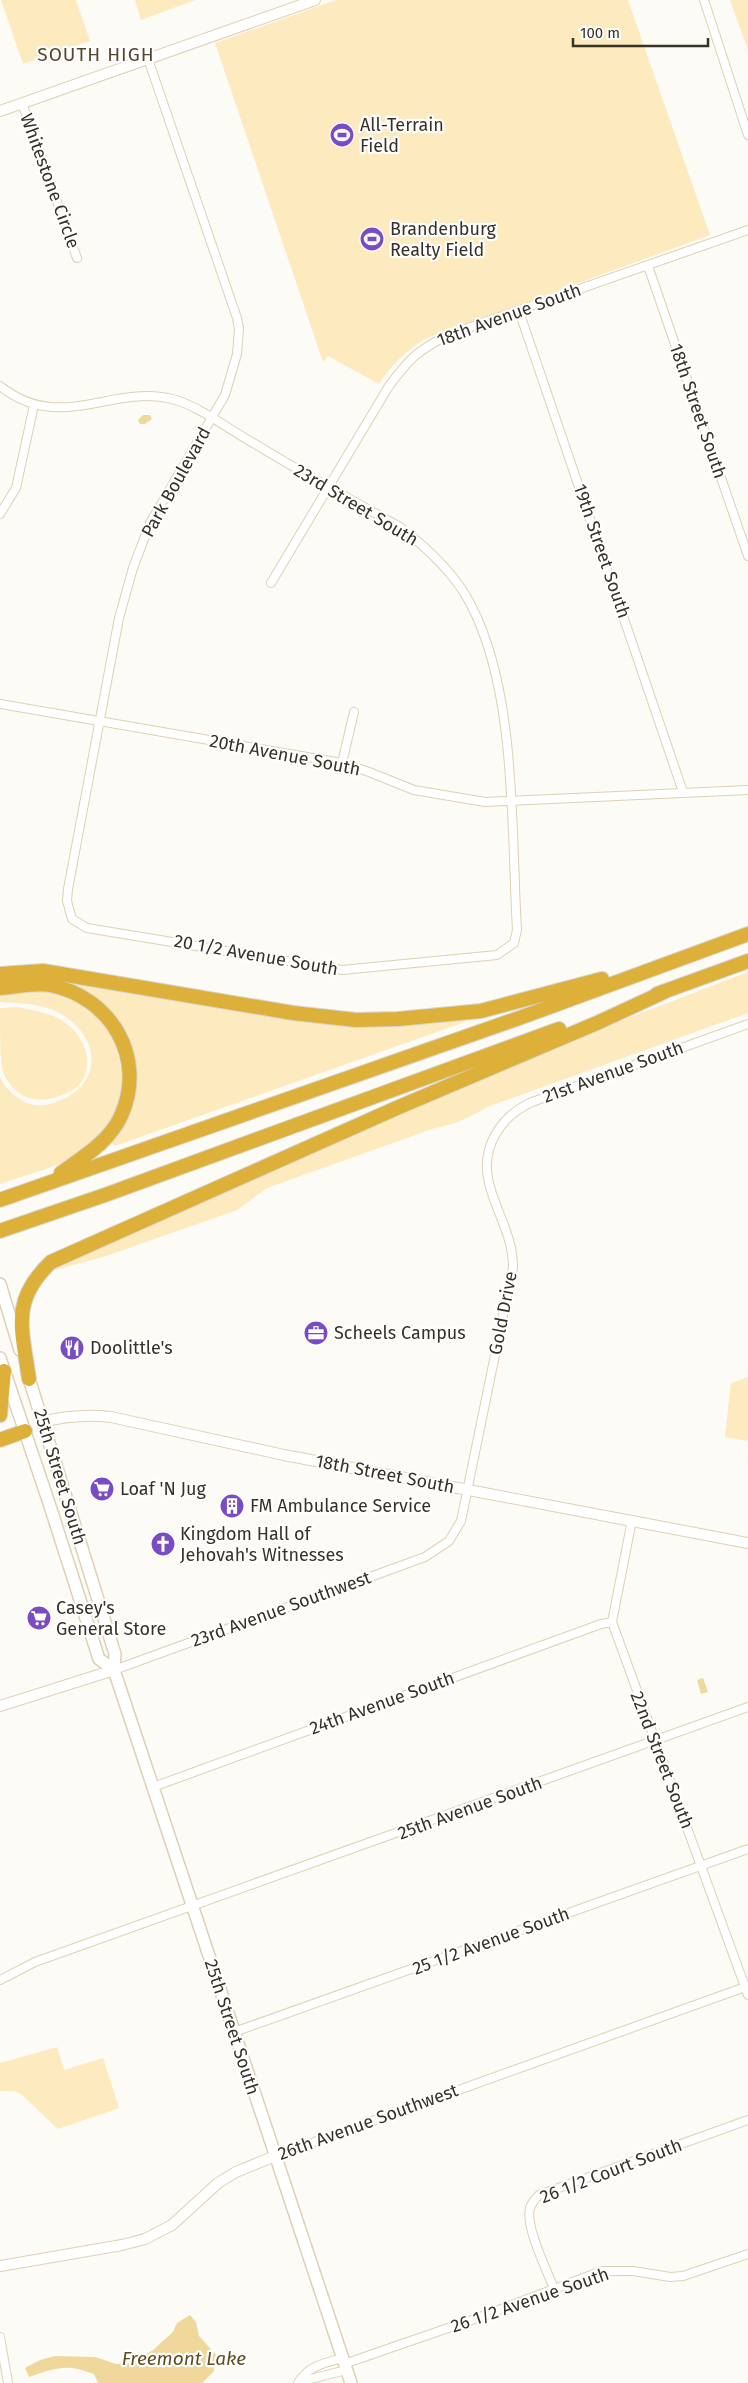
<svg xmlns="http://www.w3.org/2000/svg" width="748" height="2383" font-family="'Fira Sans',sans-serif">
	<style>
		.green { fill: #fdeabe }
		.water { fill: #f0d79b }
		.lines { fill: none; stroke-linecap: round; stroke-linejoin: round }
		.minor-casing { stroke: #ded1b3; stroke-width: 10 }
		.tertiary-casing { stroke: #ded1b3; stroke-width: 12 }
		.secondary-casing { stroke: #ded1b3; stroke-width: 14 }
		.motorway-casing { stroke: #d7d6d4; stroke-width: 16 }
		.minor { stroke: #fff; stroke-width: 8 }
		.tertiary { stroke: #fff; stroke-width: 10 }
		.secondary { stroke: #fff; stroke-width: 11 }
		.motorway { stroke: #dcb039; stroke-width: 14 }
		.labels { text-anchor: middle; dominant-baseline: central; stroke-width: 4.5; stroke-linejoin: round; paint-order: stroke }
		.poi-label { font-size: 18px; fill: #373226; stroke: #fff; text-anchor: start }
		.street-label { font-size: 18px; fill: #373226; stroke: #fff }
		.neighbourhood-label { font-size: 19px; letter-spacing: 1px; fill: #54492f; stroke: #fff }
		.water-label { font-size: 19px; font-style: italic; fill: #5f4d20; stroke: #fff }
	</style>
	<rect width="100%" height="100%" fill="#fdfbf5"/>
	<g class="green">
		<polygon points="1,0 76,0 90,41 23,64"/>
		<polygon points="135,0 195,0 141,20"/>
		<path d="M 336,0 L 628,0 L 710,235 L 425,339 C 405,352 392,364 379,384 L 328,356 L 323,362 L 215,43 Z"/>
		<polygon points="730,0 748,0 748,50"/>
		<path d="M 748,972 L 748,1013 L 487,1107 C 471,1117 454,1125 435,1128 L 267,1188 L 237,1210 L 106,1256 L 51,1271 L 53,1265 L 519,1060 Z"/>
		<polygon points="63,979 249,1011 464,1016 465,1022 115,1146 110,1142 125,1119 123,1033 62,983"/>
		<path d="M 41,990 C 57,994 74,997 87,1007 C 136,1046 132,1122 78,1155 C 56,1168 25,1175 0,1184 L 0,1077 C 4,1087 11,1093 20,1099 C 29,1106 42,1107 53,1103 C 98,1090 105,1045 66,1017 C 48,1004 21,1003 0,1002 L 0,992 Z"/>
		<path d="M 18,1007 C 31,1010 46,1012 58,1018 C 80,1030 95,1056 83,1079 C 79,1087 70,1092 62,1095 C 35,1106 12,1097 2,1069 C 0,1051 0,1027 0,1008 Z"/>
		<polygon points="748,1377 748,1441 725,1437 731,1383"/>
		<polygon points="57,2047 64,2070 103,2058 119,2108 58,2129 21,2094 14,2091 0,2091 0,2063"/>
	</g>
	<g class="water">
		<polygon points="143,415 150,415 152,419 145,424 140,424 138,420"/>
		<polygon points="703,1678 708,1692 701,1694 697,1680"/>
		<path d="M 190,2315 L 196,2322 L 199,2336 L 216,2355 L 214,2371 L 202,2383 L 98,2383 L 94,2374 C 66,2364 58,2367 29,2377 L 25,2368 L 40,2360 L 55,2356 L 95,2357 L 116,2364 L 131,2363 L 153,2350 L 173,2332 L 177,2323 Z"/>
	</g>
	<g class="lines">
		<defs>
			<g id="minor">
				<polyline points="704,0 748,135"/>
				<polyline points="22,103 77,258"/>
				<polyline points="648,266 748,556"/>
				<polyline points="519,311 683,792"/>
				<path d="M 0,386 C 60,434 111,384 172,399 C 198,405 231,431 255,444 C 303,473 351,500 400,527 C 426,547 456,575 471,605 C 517,693 511,831 517,930 L 514,943 L 497,955 L 342,970 L 87,928 L 72,919 L 67,901 L 68,889 L 119,618 L 133,568 L 150,523 L 225,395 L 237,354 L 239,329 L 237,318 L 148,59"/>
				<polyline points="0,514 16,488 34,405"/>
				<path d="M 271,583 L 389,386 C 410,358 417,351 448,335 L 748,230"/>
				<polyline points="0,704 342,763 369,772 414,790 485,802 748,790"/>
				<polyline points="342,763 354,712"/>
				<polyline points="632,1520 612,1622 748,1995"/>
				<path d="M 114,1670 L 425,1557 L 449,1541 L 461,1521 L 513,1267 C 513,1236 496,1212 489,1183 C 480,1147 501,1116 532,1102 L 748,1024"/>
				<polyline points="153,1787 601,1624 612,1622"/>
				<polyline points="0,1980 35,1962 748,1707"/>
				<polyline points="234,2032 748,1849"/>
				<polyline points="275,2156 748,1986"/>
				<path d="M 554,2289 C 547,2270 525,2227 530,2208 C 532,2202 535,2199 539,2195 L 748,2120"/>
				<polyline points="0,2337 8,2383"/>
				<polyline points="344,2364 480,2317 602,2271 633,2271 670,2277 683,2276 748,2254"/>
				<polyline points="299,2382 346,2370"/>
				<path d="M 298,2383 C 309,2365 323,2364 342,2358"/>
			</g>
			<g id="tertiary">
				<polyline points="0,111 315,0"/>
				<path d="M 42,1422 C 66,1416 86,1414 111,1417 L 284,1455 L 748,1543"/>
				<polyline points="0,1706 114,1670"/>
				<polyline points="0,2266 122,2245 145,2239 172,2225 218,2183 236,2172 275,2156"/>
			</g>
			<g id="secondary">
				<polyline points="0,1284 20,1350"/>
				<polyline points="0,1358 49,1503 99,1659 114,1670"/>
				<polyline points="27,1372 115,1654 114,1670 351,2383"/>
			</g>
			<g id="motorway">
				<polyline points="0,974 43,971 293,1013 356,1020 398,1019 481,1011 602,979"/>
				<path d="M 0,988 C 15,987 35,982 50,985 C 111,997 147,1058 121,1116 C 109,1142 83,1157 61,1173"/>
				<polyline points="657,994 748,961"/>
				<polyline points="0,1200 522,1017 748,934"/>
				<polyline points="0,1231 105,1195 559,1029"/>
				<path d="M 29,1379 C 22,1329 10,1301 51,1262 L 399,1107 L 597,1023 L 664,992"/>
				<polyline points="0,1415 4,1371"/>
				<polyline points="0,1440 25,1431"/>
			</g>
		</defs>
		<use href="#minor" class="minor-casing"/>
		<use href="#tertiary" class="tertiary-casing"/>
		<use href="#secondary" class="secondary-casing"/>
		<use href="#motorway" class="motorway-casing"/>
		<use href="#minor" class="minor"/>
		<use href="#tertiary" class="tertiary"/>
		<use href="#secondary" class="secondary"/>
		<use href="#motorway" class="motorway"/>
	</g>
	<defs>
		<symbol id="stadium-disc" viewBox="-11 -11 22 22"><circle r="9.5" fill="#794bc4" stroke="#fff"/><path d="M0-5a6.5 5 0 1 0 0 10a6.5 5 0 1 0 0-10ZM-3.5-1.8h7v3.6h-7Z" fill="#fff"/></symbol>
		<symbol id="office-disc" viewBox="-11 -11 22 22"><circle r="9.5" fill="#794bc4" stroke="#fff"/><path d="M-6-3h4V-5.5h4V-3h4V5H-6ZM-1-4.5V-3h2v-1.5ZM-6 0V1H6V0Z" fill="#fff"/></symbol>
		<symbol id="restaurant-disc" viewBox="-11 -11 22 22"><circle r="9.5" fill="#794bc4" stroke="#fff"/><path d="M-5-6h1v4h1v-4h1v4h1v-4h1v5L-1.5 .5V6h-2V.5L-5-1ZM5-6V6H3V1.5H1.5Q1.5-4 5-6Z" fill="#fff"/></symbol>
		<symbol id="supermarket-disc" viewBox="-11 -11 22 22"><circle r="9.5" fill="#794bc4" stroke="#fff"/><path d="M-6-5.5h2.5l.6 2H6L4.5 2H-2.5L-4.4-4H-6ZM-1.5 3.2a1.3 1.3 0 1 0 .1 0ZM3 3.2a1.3 1.3 0 1 0 .1 0Z" fill="#fff"/></symbol>
		<symbol id="building-disc" viewBox="-11 -11 22 22"><circle r="9.5" fill="#794bc4" stroke="#fff"/><path d="M-4-6H4V6H1V3H-1V6H-4ZM-2.5-4.3h1.7v1.8h-1.7ZM.8-4.3h1.7v1.8H.8ZM-2.5-1h1.7V.8h-1.7ZM.8-1h1.7V.8H.8Z" fill="#fff"/></symbol>
		<symbol id="church-disc" viewBox="-11 -11 22 22"><circle r="9.5" fill="#794bc4" stroke="#fff"/><path d="M-1.2-6h2.4v3.5h3.3v2.4h-3.3V6h-2.4V-.1h-3.3v-2.4h3.3Z" fill="#fff"/></symbol>
	</defs>
	<g fill-rule="evenodd">
		<use href="#stadium-disc" x="328" y="121" width="28" height="28"/>
		<use href="#stadium-disc" x="358" y="225" width="28" height="28"/>
		<use href="#office-disc" x="302" y="1319" width="28" height="28"/>
		<use href="#restaurant-disc" x="58" y="1334" width="28" height="28"/>
		<use href="#supermarket-disc" x="88" y="1475" width="28" height="28"/>
		<use href="#building-disc" x="218" y="1492" width="28" height="28"/>
		<use href="#church-disc" x="149" y="1530" width="28" height="28"/>
		<use href="#supermarket-disc" x="25" y="1604" width="28" height="28"/>
	</g>
	<g class="labels">
		<g class="poi-label">
			<text x="360" y="125">All-Terrain<tspan x="360" dy="21">Field</tspan></text>
			<text x="390" y="229">Brandenburg<tspan x="390" dy="21">Realty Field</tspan></text>
			<text x="334" y="1333">Scheels Campus</text>
			<text x="90" y="1348">Doolittle's</text>
			<text x="120" y="1489">Loaf 'N Jug</text>
			<text x="250" y="1506">FM Ambulance Service</text>
			<text x="180" y="1534">Kingdom Hall of<tspan x="180" dy="21">Jehovah's Witnesses</tspan></text>
			<text x="56" y="1608">Casey's<tspan x="56" dy="21">General Store</tspan></text>
		</g>
		<g class="street-label">
			<text transform="translate(50 181) rotate(70)">Whitestone Circle</text>
			<text transform="translate(509 315) rotate(-20)">18th Avenue South</text>
			<text transform="translate(698 411) rotate(71)">18th Street South</text>
			<text transform="translate(176 482) rotate(-61)">Park Boulevard</text>
			<text transform="translate(356 505) rotate(31)">23rd Street South</text>
			<text transform="translate(602 551) rotate(71)">19th Street South</text>
			<text transform="translate(285 755) rotate(11)">20th Avenue South</text>
			<text transform="translate(256 955) rotate(10)">20 1/2 Avenue South</text>
			<text transform="translate(613 1072) rotate(-20)">21st Avenue South</text>
			<text transform="translate(503 1313) rotate(-79)">Gold Drive</text>
			<text transform="translate(385 1474) rotate(11)">18th Street South</text>
			<text transform="translate(60 1477) rotate(73)">25th Street South</text>
			<text transform="translate(281 1609) rotate(-20)">23rd Avenue Southwest</text>
			<text transform="translate(382 1703) rotate(-20)">24th Avenue South</text>
			<text transform="translate(662 1760) rotate(69)">22nd Street South</text>
			<text transform="translate(470 1808) rotate(-20)">25th Avenue South</text>
			<text transform="translate(491 1941) rotate(-20)">25 1/2 Avenue South</text>
			<text transform="translate(232 2027) rotate(72)">25th Street South</text>
			<text transform="translate(368 2122) rotate(-20)">26th Avenue Southwest</text>
			<text transform="translate(611 2171) rotate(-21)">26 1/2 Court South</text>
			<text transform="translate(530 2300) rotate(-19)">26 1/2 Avenue South</text>
		</g>
		<g class="neighbourhood-label">
			<text x="96" y="54">SOUTH HIGH</text>
		</g>
		<g class="water-label">
			<text x="184" y="2358">Freemont Lake</text>
		</g>
	</g>
	<path d="M573 38v8h135v-8" fill="none" stroke="#373226" stroke-width="2.5"/>
	<text x="580" y="38" font-size="15" fill="#373226" stroke="#ffffff" stroke-width="4" paint-order="stroke">100 m</text>
</svg>
